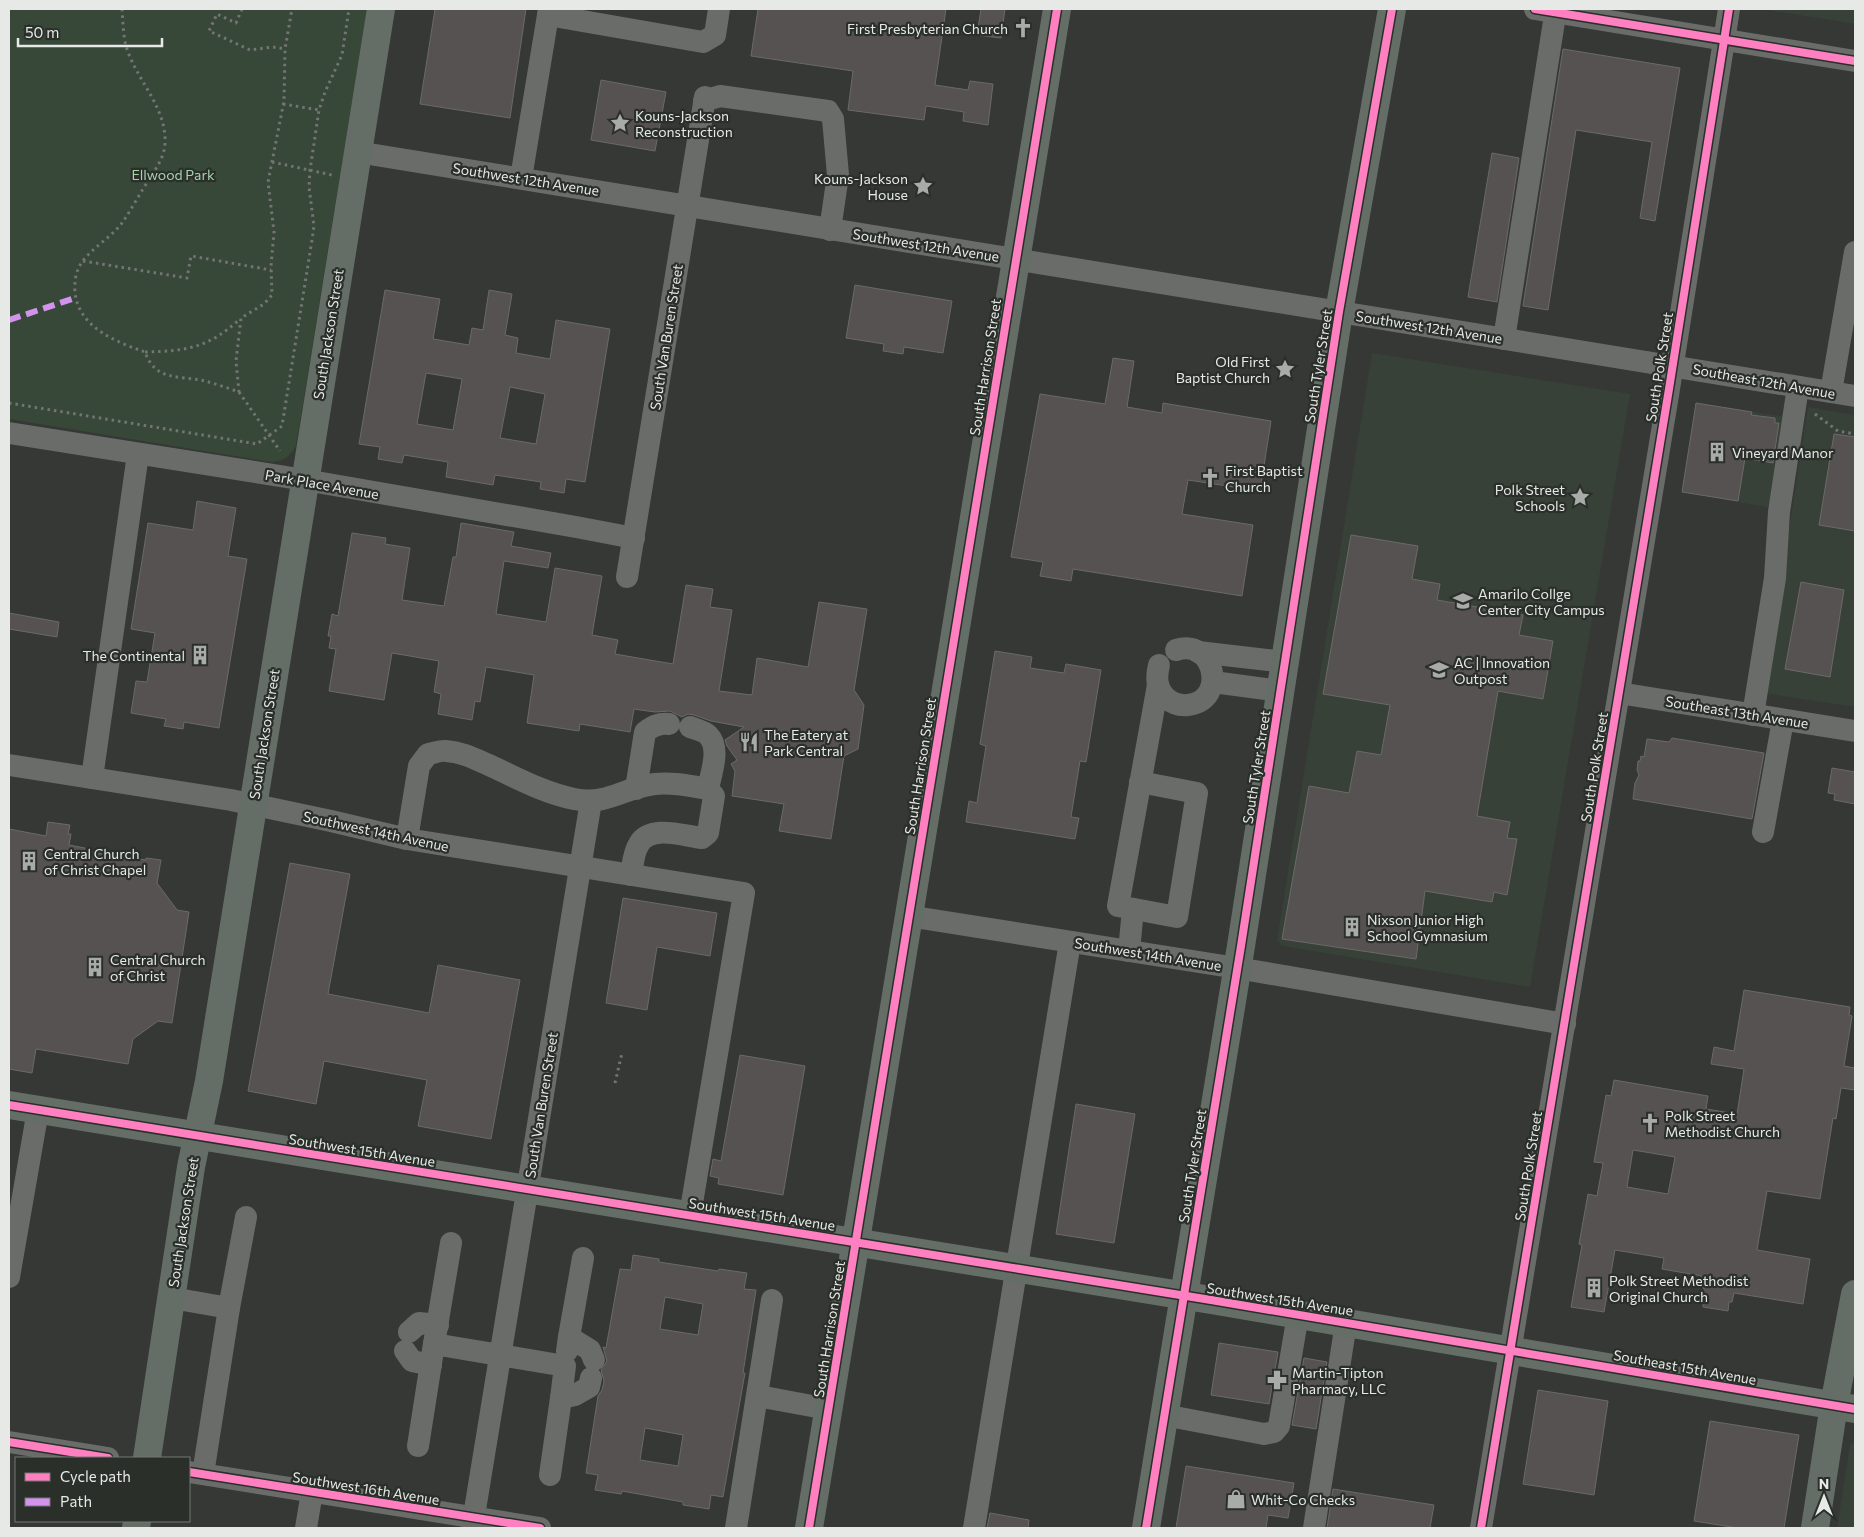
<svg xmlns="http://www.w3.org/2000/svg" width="1864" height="1537" font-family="Commissioner,sans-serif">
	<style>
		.built { fill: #384138 }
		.green { fill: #374838 }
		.building { fill: #575252; stroke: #6a6a69; fill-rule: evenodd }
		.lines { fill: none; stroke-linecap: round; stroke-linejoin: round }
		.path { stroke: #737473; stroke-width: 3; stroke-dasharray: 2.5 4; stroke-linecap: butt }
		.minor { stroke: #6a6c6a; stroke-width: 22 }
		.major { stroke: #656e66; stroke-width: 28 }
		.quiet { stroke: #d193ec; stroke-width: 6; stroke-dasharray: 12 6; stroke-linecap: butt }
		.cycleway-casing { stroke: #2a2f2a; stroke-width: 11 }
		.cycleway { stroke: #ff80c0; stroke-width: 8 }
		.labels { text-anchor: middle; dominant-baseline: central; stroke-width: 4.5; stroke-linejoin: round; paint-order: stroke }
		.poi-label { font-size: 14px; fill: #e6e9e6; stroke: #2a2f2a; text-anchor: start }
		.park-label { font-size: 14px; fill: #a7d4ac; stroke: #2a2f2a }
		.street-label { font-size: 14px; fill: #e6e9e6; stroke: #2a2f2a }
	</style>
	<rect width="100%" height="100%" fill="#353835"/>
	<g class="built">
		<polygon points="1762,9 1855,9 1855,24"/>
		<polygon points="1372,353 1630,394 1530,987 1283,946 1277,940"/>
		<polygon points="1696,403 1787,417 1772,508 1682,492"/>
		<polygon points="1808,407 1855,415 1855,707 1764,693"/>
		<polygon points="1855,1442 1855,1528 1837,1528 1850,1444"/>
	</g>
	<path class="green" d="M 9,9 L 367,9 L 296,446 C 290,457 283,461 272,462 L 9,419 Z"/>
	<g class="building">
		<polygon points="435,9 526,9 510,118 420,104"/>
		<polygon points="758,9 946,9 935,85 968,90 970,81 993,84 988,125 963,121 964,112 926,106 924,120 848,110 853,71 751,56"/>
		<polygon points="981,9 1005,9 1001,38 977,35"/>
		<polygon points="1563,49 1680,68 1655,221 1640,218 1652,142 1576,130 1548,310 1523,306"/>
		<polygon points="601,80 666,92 655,151 591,140"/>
		<polygon points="1492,153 1519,158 1497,302 1468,297"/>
		<polygon points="855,285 952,301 943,353 904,347 903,354 883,351 884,344 846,338"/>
		<path d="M 385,290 L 440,299 L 433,339 L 469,345 L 472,328 L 483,330 L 489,290 L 512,294 L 505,335 L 518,338 L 516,353 L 550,359 L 556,320 L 610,329 L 585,482 L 566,479 L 564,493 L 540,489 L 541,482 L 495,475 L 493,485 L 446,477 L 448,462 L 404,455 L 402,463 L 378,459 L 380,447 L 359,444 ZM 426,373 L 462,379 L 453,430 L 417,424 ZM 510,387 L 545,394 L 536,444 L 500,438 Z"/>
		<polygon points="1113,358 1134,361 1127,407 1162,413 1163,403 1271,421 1260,491 1188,480 1182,514 1253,525 1242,596 1073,569 1071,581 1040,576 1043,562 1011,557 1040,394 1105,404"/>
		<polygon points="1696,403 1752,412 1751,415 1775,418 1775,423 1779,423 1773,463 1745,458 1738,501 1682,492"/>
		<polygon points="1834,434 1855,437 1855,531 1819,525"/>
		<polygon points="197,501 236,508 228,556 247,559 219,728 184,722 183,729 164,726 166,719 131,713 136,681 147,682 155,633 131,629 148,523 193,530"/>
		<polygon points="461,523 514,532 511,546 551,553 548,568 504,561 496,614 546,622 555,568 602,576 592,635 618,640 615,654 673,664 686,585 713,589 710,607 732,610 719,691 752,695 757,658 808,667 819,602 867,609 854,690 864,705 858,749 844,756 831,839 779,831 784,804 732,796 735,771 731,764 737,760 727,746 725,740 744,727 711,721 694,715 688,714 682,717 670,711 655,712 634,709 630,732 580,724 579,731 527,723 534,675 486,667 480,702 475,701 472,720 438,714 441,694 434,692 439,661 392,653 384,700 329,691 336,649 329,648 331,636 328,636 332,614 338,616 352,533 386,538 385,544 410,548 402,600 444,606 453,557 456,557"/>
		<polygon points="1351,535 1418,546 1412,579 1440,584 1437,600 1523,615 1519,635 1553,641 1543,699 1498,691 1477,816 1510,822 1507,838 1517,839 1507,895 1494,892 1492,902 1425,891 1416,959 1282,939 1309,786 1349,793 1357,751 1381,755 1390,705 1323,694"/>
		<polygon points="1801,582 1844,590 1830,677 1785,669"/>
		<polygon points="9,613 59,622 57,637 9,629"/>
		<polygon points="995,651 1032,657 1030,668 1064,673 1066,664 1101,670 1086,762 1080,761 1071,817 1079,818 1075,839 966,822 969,801 977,803 986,746 980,744"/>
		<polygon points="1672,738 1764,753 1752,819 1633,799 1635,783 1639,775 1637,770 1638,761 1640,761 1641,756 1644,757 1647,739 1669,742"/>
		<polygon points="1832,768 1855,772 1855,804 1834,800 1835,794 1828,793"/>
		<polygon points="48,822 70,825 68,834 71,834 69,845 85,848 84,851 146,860 146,858 161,860 157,883 177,910 189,912 172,1023 158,1021 133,1039 128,1064 36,1049 32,1073 9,1069 9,829 46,836"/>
		<polygon points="290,863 350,874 328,994 429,1013 438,965 520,980 491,1139 418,1126 427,1080 324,1061 316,1104 248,1091"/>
		<polygon points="623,898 717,913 710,956 657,947 647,1010 606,1003"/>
		<path d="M 1744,990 L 1850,1007 L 1849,1015 L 1852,1016 L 1844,1066 L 1855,1068 L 1855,1090 L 1841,1088 L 1836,1119 L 1833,1118 L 1820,1199 L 1767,1191 L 1757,1250 L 1810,1259 L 1803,1304 L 1734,1293 L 1732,1302 L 1729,1302 L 1728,1311 L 1703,1307 L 1704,1288 L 1700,1287 L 1702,1276 L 1662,1269 L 1664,1258 L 1615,1250 L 1604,1312 L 1571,1307 L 1582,1245 L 1579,1244 L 1588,1194 L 1597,1196 L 1603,1163 L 1594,1162 L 1606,1095 L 1611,1096 L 1614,1080 L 1708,1096 L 1706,1109 L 1737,1114 L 1744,1069 L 1711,1064 L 1714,1047 L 1734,1051 ZM 1633,1150 L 1675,1157 L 1668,1194 L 1627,1187 Z"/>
		<polygon points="740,1055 805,1066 783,1195 718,1184 719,1178 710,1176 713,1159 721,1161"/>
		<polygon points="1076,1104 1135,1114 1114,1243 1056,1234"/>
		<path d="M 633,1255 L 659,1259 L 659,1262 L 718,1271 L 719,1269 L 747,1273 L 744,1289 L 756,1290 L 743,1373 L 745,1373 L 723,1497 L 711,1495 L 709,1509 L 683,1505 L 683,1502 L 622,1491 L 621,1494 L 595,1490 L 598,1475 L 586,1473 L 598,1396 L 602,1390 L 604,1381 L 601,1370 L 607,1361 L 603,1347 L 606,1348 L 620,1269 L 631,1270 ZM 665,1297 L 703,1304 L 698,1335 L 660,1329 ZM 645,1428 L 683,1435 L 678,1466 L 640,1460 Z"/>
		<polygon points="1219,1343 1278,1352 1269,1404 1211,1395"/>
		<polygon points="1304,1358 1327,1362 1316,1429 1292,1425"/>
		<polygon points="1538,1390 1608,1401 1594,1495 1523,1484"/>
		<polygon points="1710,1421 1799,1435 1784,1528 1738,1528 1694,1521"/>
		<polygon points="1186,1466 1294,1483 1288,1518 1268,1515 1266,1528 1176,1528"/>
		<polygon points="1333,1489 1434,1505 1430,1528 1327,1528"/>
		<polygon points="990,1513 1029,1520 1028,1528 987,1528"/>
	</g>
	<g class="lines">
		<g class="path">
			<path d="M 122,9 C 123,21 123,34 126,46 C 136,80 167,107 165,144 C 164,158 155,170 148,181 C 139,195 131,210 122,223 C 112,236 97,245 86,257 C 77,267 74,278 75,292 C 78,327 116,342 145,352 C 156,382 179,375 205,381 C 216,384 228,388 239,392 L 236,361 L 241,318 L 264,304 L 272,295 L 271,266 L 274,232 L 268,182 L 284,101 L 285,49 L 292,9"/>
			<polyline points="242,9 236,23 217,14 209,31 250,50 273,47 285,49"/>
			<polyline points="283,104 319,110"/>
			<polyline points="272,162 332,175"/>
			<polyline points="83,261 187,278 191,256 271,270"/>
			<path d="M 145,352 C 187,351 208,348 240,319"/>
			<polyline points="239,392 280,451"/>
			<polyline points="9,403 257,444 282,426 312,240 314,226 309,187 310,170 319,110 325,92 342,55 349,9"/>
			<polyline points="1815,414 1838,431 1855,434"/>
			<polyline points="615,1083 622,1053"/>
		</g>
		<g class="minor">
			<polyline points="1535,9 1855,61"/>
			<polyline points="548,15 703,42 715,35 719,9"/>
			<polyline points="704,101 720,96 828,111 833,119 838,175 830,230"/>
			<polyline points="357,152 1855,396"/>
			<polyline points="521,178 549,9"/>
			<polyline points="1504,339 1556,9"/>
			<polyline points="1831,392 1855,252"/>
			<polyline points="9,433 305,480 576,527 634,538"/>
			<polyline points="627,577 705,97"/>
			<polyline points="1198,652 1285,662"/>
			<path d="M 1159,665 C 1156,678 1156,688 1166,698 C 1172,703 1180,706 1188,705 C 1229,700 1214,637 1176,650"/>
			<polyline points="1213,682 1281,691"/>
			<polyline points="1619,693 1855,731"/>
			<polyline points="1753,715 1775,578 1779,512 1798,387"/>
			<path d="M 690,727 C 695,729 704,731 708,735 C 721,748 711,773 708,789"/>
			<polyline points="9,765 231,800 331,821 407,839 744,893 690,1215"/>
			<polyline points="92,778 138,454"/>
			<polyline points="1140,782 1197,793 1177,917 1118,906 1158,685"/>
			<path d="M 636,789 L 645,732 C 653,726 659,723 669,724"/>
			<polyline points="1763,832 1783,720"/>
			<path d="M 407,839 L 419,766 L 428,754 C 434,753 441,750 446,751 C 462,752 475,759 489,765 C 517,778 544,793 574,799 C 608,806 624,787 655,784 C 672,782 691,786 708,789 L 714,796 L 708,833 L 702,838 C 684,836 650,824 639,844 C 633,853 633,865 631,875"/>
			<polyline points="908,916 1237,968 1565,1024"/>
			<polyline points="1129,951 1133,909"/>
			<polyline points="9,1277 38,1110"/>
			<polyline points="172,1298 229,1308 246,1217"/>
			<polyline points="409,1332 419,1323 438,1325"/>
			<polyline points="569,1337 583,1258"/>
			<polyline points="434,1344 451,1243"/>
			<polyline points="405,1351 412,1361 431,1365"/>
			<polyline points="567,1351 569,1337 590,1350 594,1360"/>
			<polyline points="758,1396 828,1409"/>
			<polyline points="1164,1415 1264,1434 1274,1432 1279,1426 1298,1315"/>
			<polyline points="9,1442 108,1458"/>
			<polyline points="418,1446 434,1344 565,1366 561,1398 575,1395 589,1387 591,1378"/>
			<polyline points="189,1472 540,1528"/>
			<polyline points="203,1474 229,1308"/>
			<polyline points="550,1475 561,1398"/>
			<polyline points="306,1528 312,1492"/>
			<polyline points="472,1528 591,801"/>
			<polyline points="736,1528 772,1300"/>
			<polyline points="974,1528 1070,942"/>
			<polyline points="1314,1528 1346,1323"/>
			<polyline points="1481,1528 1669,389 1729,9"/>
		</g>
		<g class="major">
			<polyline points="9,1105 1211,1300 1855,1409"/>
			<polyline points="147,1458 191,1167 209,1081 381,9"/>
			<polyline points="136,1528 137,1521"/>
			<polyline points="809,1528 1057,9"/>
			<polyline points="1146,1528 1241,946 1339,312 1392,9"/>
			<polyline points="1815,1528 1834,1405 1855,1294"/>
		</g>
		<polyline class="quiet" points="9,320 75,298"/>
		<defs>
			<g id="cycleway">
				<polyline points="1535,9 1855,61"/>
				<polyline points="9,1105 1211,1300 1855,1409"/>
				<polyline points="9,1442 108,1458"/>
				<polyline points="189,1472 540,1528"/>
				<polyline points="809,1528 1057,9"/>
				<polyline points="1146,1528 1241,946 1339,312 1392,9"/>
				<polyline points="1481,1528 1669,389 1729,9"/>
			</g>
		</defs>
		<use href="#cycleway" class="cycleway-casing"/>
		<use href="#cycleway" class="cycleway"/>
	</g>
	<defs>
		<symbol id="church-bare" viewBox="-9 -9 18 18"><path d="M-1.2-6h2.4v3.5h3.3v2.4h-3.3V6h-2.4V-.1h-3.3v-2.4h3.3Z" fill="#a8aba8" stroke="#2a2f2a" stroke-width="2.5" paint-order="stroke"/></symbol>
		<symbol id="sight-bare" viewBox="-9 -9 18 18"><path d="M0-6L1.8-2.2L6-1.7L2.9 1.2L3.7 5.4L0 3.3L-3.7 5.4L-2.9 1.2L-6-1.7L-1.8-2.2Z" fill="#a8aba8" stroke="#2a2f2a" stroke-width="2.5" paint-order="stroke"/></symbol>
		<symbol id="building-bare" viewBox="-9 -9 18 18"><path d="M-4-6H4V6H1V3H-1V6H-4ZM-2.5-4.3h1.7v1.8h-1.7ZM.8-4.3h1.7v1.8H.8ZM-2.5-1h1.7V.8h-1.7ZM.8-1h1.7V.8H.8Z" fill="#a8aba8" stroke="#2a2f2a" stroke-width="2.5" paint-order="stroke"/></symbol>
		<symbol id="university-bare" viewBox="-9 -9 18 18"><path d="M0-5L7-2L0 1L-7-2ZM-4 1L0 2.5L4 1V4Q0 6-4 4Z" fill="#a8aba8" stroke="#2a2f2a" stroke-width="2.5" paint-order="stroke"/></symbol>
		<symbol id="restaurant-bare" viewBox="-9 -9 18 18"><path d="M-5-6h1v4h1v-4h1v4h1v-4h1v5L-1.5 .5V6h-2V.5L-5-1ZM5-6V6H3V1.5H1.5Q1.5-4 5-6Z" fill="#a8aba8" stroke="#2a2f2a" stroke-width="2.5" paint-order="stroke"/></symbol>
		<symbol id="pharmacy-bare" viewBox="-9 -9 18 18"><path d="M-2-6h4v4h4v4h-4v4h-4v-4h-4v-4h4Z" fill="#a8aba8" stroke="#2a2f2a" stroke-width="2.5" paint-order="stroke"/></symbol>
		<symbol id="shop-bare" viewBox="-9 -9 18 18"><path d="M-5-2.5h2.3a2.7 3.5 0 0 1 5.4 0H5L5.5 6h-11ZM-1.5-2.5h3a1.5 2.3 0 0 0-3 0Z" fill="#a8aba8" stroke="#2a2f2a" stroke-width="2.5" paint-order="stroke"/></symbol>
	</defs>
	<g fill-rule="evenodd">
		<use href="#church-bare" x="1009" y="14" width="28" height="28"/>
		<use href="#sight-bare" x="606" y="109" width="28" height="28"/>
		<use href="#sight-bare" x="909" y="172" width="28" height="28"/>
		<use href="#sight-bare" x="1271" y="355" width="28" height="28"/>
		<use href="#building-bare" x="1703" y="438" width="28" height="28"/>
		<use href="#church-bare" x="1196" y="464" width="28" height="28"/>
		<use href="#sight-bare" x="1566" y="483" width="28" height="28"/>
		<use href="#university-bare" x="1449" y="587" width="28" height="28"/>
		<use href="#building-bare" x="186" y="641" width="28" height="28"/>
		<use href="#university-bare" x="1425" y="656" width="28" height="28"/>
		<use href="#restaurant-bare" x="735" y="728" width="28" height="28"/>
		<use href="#building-bare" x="15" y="847" width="28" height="28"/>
		<use href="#building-bare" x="1338" y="913" width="28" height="28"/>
		<use href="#building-bare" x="81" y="953" width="28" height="28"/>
		<use href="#church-bare" x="1636" y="1109" width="28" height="28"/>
		<use href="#building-bare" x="1580" y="1274" width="28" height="28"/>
		<use href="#pharmacy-bare" x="1263" y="1366" width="28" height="28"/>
		<use href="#shop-bare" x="1222" y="1485" width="28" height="28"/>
	</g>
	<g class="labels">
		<g class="poi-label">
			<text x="1008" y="28" text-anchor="end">First Presbyterian Church</text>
			<text x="635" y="115">Kouns-Jackson<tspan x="635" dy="16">Reconstruction</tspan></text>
			<text x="908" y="178" text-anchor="end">Kouns-Jackson<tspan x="908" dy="16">House</tspan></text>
			<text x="1270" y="361" text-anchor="end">Old First<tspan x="1270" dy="16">Baptist Church</tspan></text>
			<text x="1732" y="452">Vineyard Manor</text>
			<text x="1225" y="470">First Baptist<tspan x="1225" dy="16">Church</tspan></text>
			<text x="1565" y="489" text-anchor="end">Polk Street<tspan x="1565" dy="16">Schools</tspan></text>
			<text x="1478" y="593">Amarilo Collge<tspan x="1478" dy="16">Center City Campus</tspan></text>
			<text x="185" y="655" text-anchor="end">The Continental</text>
			<text x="1454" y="662">AC | Innovation<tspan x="1454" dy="16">Outpost</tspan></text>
			<text x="764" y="734">The Eatery at<tspan x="764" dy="16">Park Central</tspan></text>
			<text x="44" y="853">Central Church<tspan x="44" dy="16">of Christ Chapel</tspan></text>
			<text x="1367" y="919">Nixson Junior High<tspan x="1367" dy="16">School Gymnasium</tspan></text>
			<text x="110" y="959">Central Church<tspan x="110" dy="16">of Christ</tspan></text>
			<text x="1665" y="1115">Polk Street<tspan x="1665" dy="16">Methodist Church</tspan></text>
			<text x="1609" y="1280">Polk Street Methodist<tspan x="1609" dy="16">Original Church</tspan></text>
			<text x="1292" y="1372">Martin-Tipton<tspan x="1292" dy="16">Pharmacy, LLC</tspan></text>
			<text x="1251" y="1499">Whit-Co Checks</text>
		</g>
		<g class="park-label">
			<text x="173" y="174">Ellwood Park</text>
		</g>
		<g class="street-label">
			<text transform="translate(526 179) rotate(9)">Southwest 12th Avenue</text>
			<text transform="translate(926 245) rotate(9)">Southwest 12th Avenue</text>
			<text transform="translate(1429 327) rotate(9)">Southwest 12th Avenue</text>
			<text transform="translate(328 334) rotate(-81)">South Jackson Street</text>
			<text transform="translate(666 337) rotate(-81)">South Van Buren Street</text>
			<text transform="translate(1318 366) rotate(-81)">South Tyler Street</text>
			<text transform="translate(985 367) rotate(-81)">South Harrison Street</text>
			<text transform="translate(1659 367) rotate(-81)">South Polk Street</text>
			<text transform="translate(1764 381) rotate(10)">Southeast 12th Avenue</text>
			<text transform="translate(322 484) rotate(10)">Park Place Avenue</text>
			<text transform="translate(1737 712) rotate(9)">Southeast 13th Avenue</text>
			<text transform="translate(264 734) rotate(-81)">South Jackson Street</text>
			<text transform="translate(920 766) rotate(-81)">South Harrison Street</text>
			<text transform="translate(1256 767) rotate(-81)">South Tyler Street</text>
			<text transform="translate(1594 767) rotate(-81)">South Polk Street</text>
			<text transform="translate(376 831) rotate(12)">Southwest 14th Avenue</text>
			<text transform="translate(1148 954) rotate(9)">Southwest 14th Avenue</text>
			<text transform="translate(541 1105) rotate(-81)">South Van Buren Street</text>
			<text transform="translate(362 1150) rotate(9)">Southwest 15th Avenue</text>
			<text transform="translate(1192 1166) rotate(-81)">South Tyler Street</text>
			<text transform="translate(1528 1166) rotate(-81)">South Polk Street</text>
			<text transform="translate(762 1214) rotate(9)">Southwest 15th Avenue</text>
			<text transform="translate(183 1222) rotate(-81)">South Jackson Street</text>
			<text transform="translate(1280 1299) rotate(9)">Southwest 15th Avenue</text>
			<text transform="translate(829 1329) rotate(-81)">South Harrison Street</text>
			<text transform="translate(1685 1367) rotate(10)">Southeast 15th Avenue</text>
			<text transform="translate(366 1488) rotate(9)">Southwest 16th Avenue</text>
		</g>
	</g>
	<rect width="1864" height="1537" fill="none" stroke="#e6e9e6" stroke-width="20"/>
	<rect x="15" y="1457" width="175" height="65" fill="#2a2f2a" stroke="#757975"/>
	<rect x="25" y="1473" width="25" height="8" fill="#ff80c0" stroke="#757975"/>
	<text x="60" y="1482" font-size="15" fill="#e6e9e6">Cycle path</text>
	<rect x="25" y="1498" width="25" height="8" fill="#d193ec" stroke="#757975"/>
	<text x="60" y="1507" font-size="15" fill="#e6e9e6">Path</text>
	<g transform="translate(1824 1497)" stroke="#2a2f2a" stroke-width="4" paint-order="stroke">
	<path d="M0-4L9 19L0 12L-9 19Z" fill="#e6e9e6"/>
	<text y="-8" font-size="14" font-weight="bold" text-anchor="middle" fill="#e6e9e6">N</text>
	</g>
	<path d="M18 38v8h144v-8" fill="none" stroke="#e6e9e6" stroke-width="2.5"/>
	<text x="25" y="38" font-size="15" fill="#e6e9e6" stroke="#2a2f2a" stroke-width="4" paint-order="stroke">50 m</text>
</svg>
